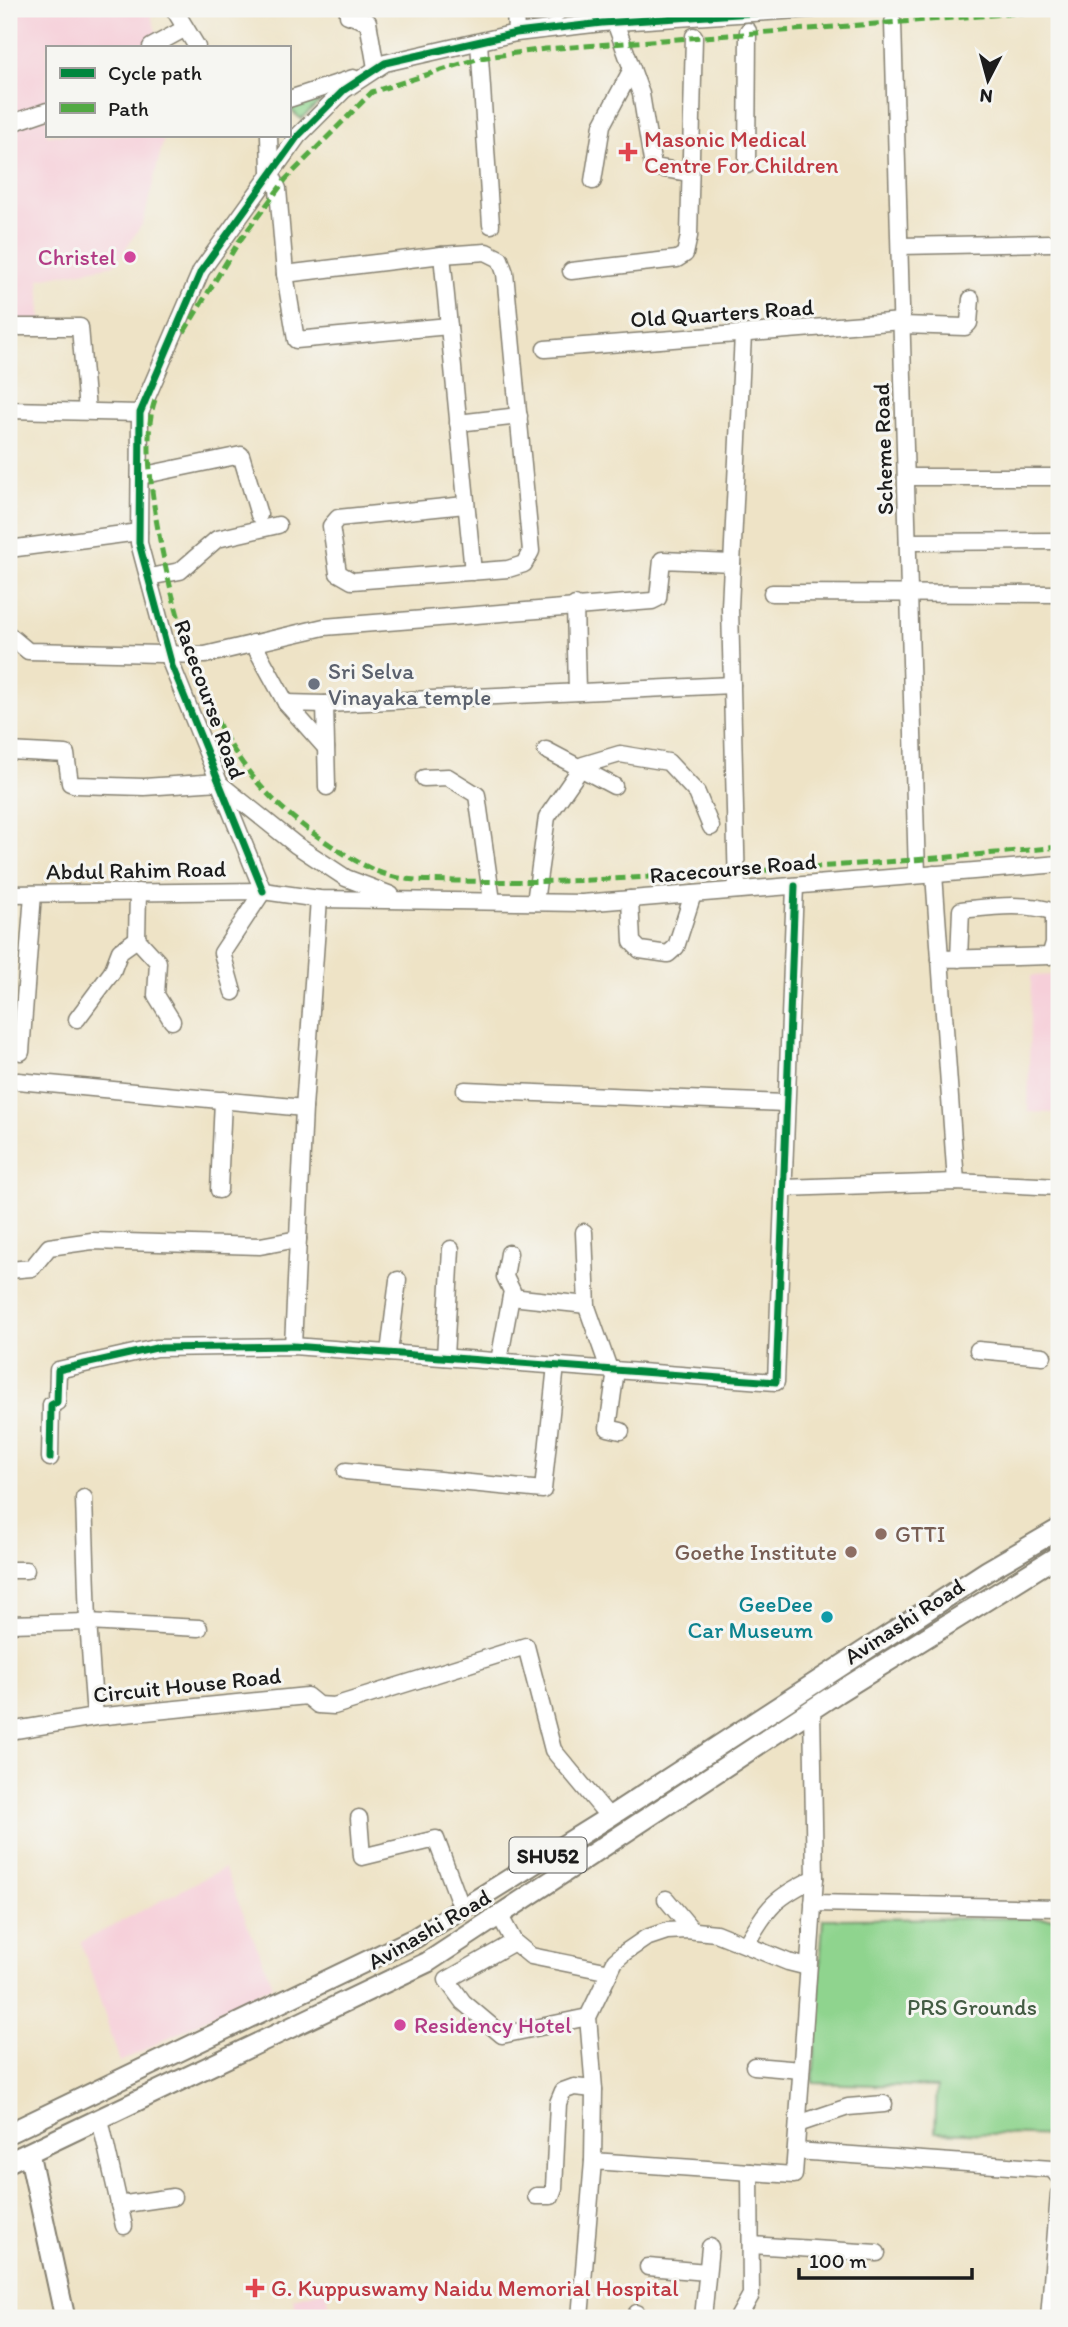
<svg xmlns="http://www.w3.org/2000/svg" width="1068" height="2327" font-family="Itim,sans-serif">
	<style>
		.built { fill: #f6cfd9 }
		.green { fill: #8fd48e; stroke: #567855; stroke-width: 2 }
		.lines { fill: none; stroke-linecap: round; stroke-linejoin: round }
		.minor-casing { stroke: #858071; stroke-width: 19 }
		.major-casing { stroke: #858071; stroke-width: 23 }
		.minor { stroke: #fff; stroke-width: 16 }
		.major { stroke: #fff; stroke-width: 19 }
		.quiet { stroke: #52a943; stroke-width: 5; stroke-dasharray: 10 5; stroke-linecap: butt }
		.cycleway-casing { stroke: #f6f6f2; stroke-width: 11 }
		.cycleway { stroke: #00873e; stroke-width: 7 }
		.health-dot { fill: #e0444e; stroke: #f6f6f2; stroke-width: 2.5 }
		.hotel-dot { fill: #d1479c; stroke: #f6f6f2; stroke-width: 2.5 }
		.worship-dot { fill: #6b7280; stroke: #f6f6f2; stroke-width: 2.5 }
		.education-dot { fill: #8d6e63; stroke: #f6f6f2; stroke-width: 2.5 }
		.culture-dot { fill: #0f9aa8; stroke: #f6f6f2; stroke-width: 2.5 }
		.labels { text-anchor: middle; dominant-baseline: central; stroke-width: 6; stroke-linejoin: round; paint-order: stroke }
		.shield { fill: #f6f6f2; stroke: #5d5d5c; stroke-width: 2 }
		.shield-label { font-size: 21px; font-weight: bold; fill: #1c1c1c }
		.health-label { font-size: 23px; fill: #be3a42; stroke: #f6f6f2; text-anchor: start }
		.hotel-label { font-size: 23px; fill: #b23c85; stroke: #f6f6f2; text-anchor: end }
		.street-label { font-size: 23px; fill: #1c1c1c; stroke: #f6f6f2 }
		.worship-label { font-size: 23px; fill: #5b616d; stroke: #f6f6f2; text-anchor: start }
		.education-label { font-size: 23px; fill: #785e54; stroke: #f6f6f2; text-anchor: start }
		.culture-label { font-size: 23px; fill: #0d838f; stroke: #f6f6f2; text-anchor: end }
		.park-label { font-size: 23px; fill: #445c44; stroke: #f6f6f2 }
	</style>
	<rect width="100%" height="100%" fill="#f6f6f2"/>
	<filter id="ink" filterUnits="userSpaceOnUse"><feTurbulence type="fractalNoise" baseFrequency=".0143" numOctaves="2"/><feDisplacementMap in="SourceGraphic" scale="14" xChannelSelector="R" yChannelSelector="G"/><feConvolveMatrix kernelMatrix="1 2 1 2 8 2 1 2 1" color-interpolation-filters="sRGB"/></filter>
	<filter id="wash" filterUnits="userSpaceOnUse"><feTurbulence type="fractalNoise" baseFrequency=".00686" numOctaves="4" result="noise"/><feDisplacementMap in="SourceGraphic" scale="28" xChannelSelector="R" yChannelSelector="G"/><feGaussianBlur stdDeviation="1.57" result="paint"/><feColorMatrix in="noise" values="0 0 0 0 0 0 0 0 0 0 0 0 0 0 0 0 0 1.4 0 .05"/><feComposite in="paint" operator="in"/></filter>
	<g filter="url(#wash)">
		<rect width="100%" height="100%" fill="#eee3c6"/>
		<g class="built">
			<polygon points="9,9 149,9 161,47 47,47 47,135 168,135 164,138 143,223 114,265 39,279 42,333 9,337"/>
			<polygon points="1059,975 1059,1113 1028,1112 1031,976"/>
			<polygon points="224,1868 273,1985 120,2062 81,1942"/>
			<polygon points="325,2290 332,2318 298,2318 293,2298"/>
		</g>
		<g class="green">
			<polygon points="326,96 301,119 289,108 289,107"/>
			<polygon points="1059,1918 1059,2136 935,2132 937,2087 813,2083 823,1919"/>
		</g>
	</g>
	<g filter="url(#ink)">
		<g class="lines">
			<defs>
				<g id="minor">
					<polyline points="174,9 197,47"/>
					<polyline points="348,9 348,15 368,22 376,68"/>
					<polyline points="515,9 516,33"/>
					<polyline points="526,12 557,13"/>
					<polyline points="615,22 641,94 653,167 690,173"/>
					<polyline points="893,22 917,875"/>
					<polyline points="479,42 491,225"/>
					<polyline points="151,47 184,29"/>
					<polyline points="289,99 353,78"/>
					<polyline points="9,124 47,111"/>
					<polyline points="269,135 270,171 278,189 285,274 296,340 449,326"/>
					<polyline points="747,165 748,31"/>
					<polyline points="593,181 602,125 632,69"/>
					<polyline points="900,246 1051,243"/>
					<polyline points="442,255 473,572"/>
					<polyline points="571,271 677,259 685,254 689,236 694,36"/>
					<polyline points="285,274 442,255 486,252 500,259 505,273 531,551 524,564 508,569 352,581 338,573 331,526 338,518 465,505"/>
					<polyline points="902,325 965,327 969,323 971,299"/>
					<polyline points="9,327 80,327 87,411"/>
					<polyline points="545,349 902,321"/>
					<polyline points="9,410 140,413"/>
					<polyline points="458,423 519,416"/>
					<polyline points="140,476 241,455 259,515"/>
					<polyline points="906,477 1059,477"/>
					<polyline points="908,542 1059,541"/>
					<polyline points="9,549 139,532"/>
					<polyline points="149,577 180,571 217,539 278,525"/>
					<polyline points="772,593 1059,594"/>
					<polyline points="575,605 577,692"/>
					<polyline points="9,635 28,651 205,655 324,627 652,601 658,598 662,560 732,563"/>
					<polyline points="253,643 286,703 326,748"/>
					<polyline points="286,703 325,704 732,685"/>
					<polyline points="325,704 327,787"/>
					<polyline points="546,750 614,786"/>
					<polyline points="9,751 66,754 70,783 76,785 144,787 219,782"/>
					<polyline points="424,778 448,777 477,795 492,901"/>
					<polyline points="220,784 296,845 346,878 391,895"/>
					<polyline points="934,874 956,1182"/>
					<polyline points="737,890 730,607 743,334"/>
					<polyline points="263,891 172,666 139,543 140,413 201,271 298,136 344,90 385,63 516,33 602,23 813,9"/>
					<polyline points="9,894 263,891 319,899 582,903 1059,864"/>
					<polyline points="630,899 632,942 640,950 668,954 676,947 693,894"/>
					<polyline points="535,902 547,817 583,765 620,754 668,762 697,793 711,827"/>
					<polyline points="137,939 138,892"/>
					<path d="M 940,959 L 1050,956 L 1054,943 L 1054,912 C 1025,902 991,907 961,910 L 959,959"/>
					<polyline points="233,992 222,953 263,891"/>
					<polyline points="77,1019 112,972 120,951 137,939 158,962 156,995 172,1021"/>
					<polyline points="21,1052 33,894"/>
					<polyline points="18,1081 304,1108"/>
					<polyline points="465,1090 785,1103"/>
					<polyline points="784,1188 956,1182 1059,1187"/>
					<polyline points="219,1190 223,1100"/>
					<polyline points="584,1232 587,1307 609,1369"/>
					<polyline points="9,1270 32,1268 49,1247 92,1241 260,1246 298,1239"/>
					<polyline points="511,1297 587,1305"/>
					<polyline points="293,1346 304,1108 319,899"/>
					<polyline points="978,1350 1043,1356"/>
					<polyline points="389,1353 398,1280"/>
					<polyline points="445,1357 451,1249"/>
					<polyline points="499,1361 512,1291 505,1277 509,1253"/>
					<polyline points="616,1370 608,1428 621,1431"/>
					<polyline points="50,1458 51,1405 57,1402 58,1370 156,1348 293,1346 776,1382 795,886"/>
					<polyline points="346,1471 543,1490 556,1365"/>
					<polyline points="9,1570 26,1570"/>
					<polyline points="9,1624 88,1622 84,1498"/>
					<polyline points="95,1717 88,1622 199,1628"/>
					<polyline points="9,1731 95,1717 307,1696 318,1705 334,1706 526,1646 553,1750 609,1817"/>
					<polyline points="359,1818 362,1857 436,1839 462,1909"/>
					<polyline points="666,1899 692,1930"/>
					<polyline points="813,1903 1059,1908"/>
					<polyline points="500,1916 514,1942 531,1956 610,1972"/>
					<polyline points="514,1942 447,1980 463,2002 502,2035 588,2017"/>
					<path d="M 746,1944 C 769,1906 774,1898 815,1878"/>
					<polyline points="754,2066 801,2070"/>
					<polyline points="100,2119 124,2226"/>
					<polyline points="798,2124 848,2107 884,2104"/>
					<polyline points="796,2151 1052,2169 1059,2177"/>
					<polyline points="593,2161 594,2089 588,2017 615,1961 624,1953 646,1938 667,1931 686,1930 716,1933 788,1962 808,1967"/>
					<polyline points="536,2196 551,2196 554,2188 558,2103 563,2091 574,2087 594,2089"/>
					<polyline points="119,2205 173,2197"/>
					<polyline points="751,2245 877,2253"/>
					<polyline points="648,2267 707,2272"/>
					<polyline points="580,2318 593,2161 794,2175 815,1878 812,1710"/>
					<polyline points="636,2318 637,2313"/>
					<polyline points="703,2318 710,2247"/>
					<polyline points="738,2318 751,2295 750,2172"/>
					<polyline points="1049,2318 1059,2194"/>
				</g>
				<g id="major">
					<polyline points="9,2133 415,1938 609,1817 987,1571 1059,1529"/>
					<polyline points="29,2153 65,2318"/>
					<polyline points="9,2162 428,1962 837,1693 1059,1555"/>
				</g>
			</defs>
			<use href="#minor" class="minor-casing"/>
			<use href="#major" class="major-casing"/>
			<use href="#minor" class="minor"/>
			<use href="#major" class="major"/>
			<g class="quiet">
				<polyline points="184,332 238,243 286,179 372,92 480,58 545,49 1059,10"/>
				<path d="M 155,400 C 136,451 166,579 183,632 C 212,727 246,791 332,846 C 349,857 368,869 387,875 C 409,882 433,880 455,881 C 508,882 559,882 611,879 C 761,871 910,862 1059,847"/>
			</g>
			<defs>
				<g id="cycleway">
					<polyline points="263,891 172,666 139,543 140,413 201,271 298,136 344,90 385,63 516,33 602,23 813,9"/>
					<polyline points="50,1458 51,1405 57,1402 58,1370 156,1348 293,1346 776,1382 795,886"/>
				</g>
			</defs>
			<use href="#cycleway" class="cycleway-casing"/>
			<use href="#cycleway" class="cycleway"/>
		</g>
	</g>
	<g class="health-dot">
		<path d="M624.5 141.5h7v7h7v7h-7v7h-7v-7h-7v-7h7z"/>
		<path d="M251.5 2277.5h7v7h7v7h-7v7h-7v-7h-7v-7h7z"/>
	</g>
	<g class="hotel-dot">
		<circle cx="130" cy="257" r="7"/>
		<circle cx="400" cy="2025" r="7"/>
	</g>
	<circle class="worship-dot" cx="314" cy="684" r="7"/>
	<g class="education-dot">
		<circle cx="881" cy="1534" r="7"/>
		<circle cx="851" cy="1552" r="7"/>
	</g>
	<circle class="culture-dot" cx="827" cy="1617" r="7"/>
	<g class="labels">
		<rect class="shield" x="509.5" y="1837.5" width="77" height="35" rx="5"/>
		<g class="shield-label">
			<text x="548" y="1855">SHU52</text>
		</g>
		<g class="health-label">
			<text x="644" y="139">Masonic Medical<tspan x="644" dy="26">Centre For Children</tspan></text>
			<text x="271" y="2288">G. Kuppuswamy Naidu Memorial Hospital</text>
		</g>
		<g class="hotel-label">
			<text x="116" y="257">Christel</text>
			<text x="414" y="2025" text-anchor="start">Residency Hotel</text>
		</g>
		<g class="street-label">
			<text transform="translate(722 313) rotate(-4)">Old Quarters Road</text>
			<text transform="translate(883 449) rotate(-92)">Scheme Road</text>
			<text transform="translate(210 699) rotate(70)">Racecourse Road</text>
			<text transform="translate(733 868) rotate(-5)">Racecourse Road</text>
			<text transform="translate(136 870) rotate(-1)">Abdul Rahim Road</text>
			<text transform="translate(904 1621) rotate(-33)">Avinashi Road</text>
			<text transform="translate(187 1685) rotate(-6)">Circuit House Road</text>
			<text transform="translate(429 1929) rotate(-30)">Avinashi Road</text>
		</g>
		<g class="worship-label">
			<text x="328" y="671">Sri Selva<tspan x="328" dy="26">Vinayaka temple</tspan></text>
		</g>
		<g class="education-label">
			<text x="895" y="1534">GTTI</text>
			<text x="837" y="1552" text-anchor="end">Goethe Institute</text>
		</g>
		<g class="culture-label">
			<text x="813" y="1604">GeeDee<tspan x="813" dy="26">Car Museum</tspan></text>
		</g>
		<g class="park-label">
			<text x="972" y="2007">PRS Grounds</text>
		</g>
	</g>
	<rect width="1068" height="2327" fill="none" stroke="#f6f6f2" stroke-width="35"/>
	<rect x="46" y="46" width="245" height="91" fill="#f6f6f2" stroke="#9f9f9c" stroke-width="2"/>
	<rect x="60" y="68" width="35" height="10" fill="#00873e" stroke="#9f9f9c" stroke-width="2"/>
	<text x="108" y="80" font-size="21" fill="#1c1c1c">Cycle path</text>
	<rect x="60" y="103" width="35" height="10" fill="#52a943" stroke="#9f9f9c" stroke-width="2"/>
	<text x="108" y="116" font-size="21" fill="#1c1c1c">Path</text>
	<g transform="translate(988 80) rotate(186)" stroke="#f6f6f2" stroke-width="5" paint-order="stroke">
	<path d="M0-5L12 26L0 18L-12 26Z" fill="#1c1c1c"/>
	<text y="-10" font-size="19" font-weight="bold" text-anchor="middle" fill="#1c1c1c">N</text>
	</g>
	<path d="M799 2268v10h173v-10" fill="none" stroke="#1c1c1c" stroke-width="3.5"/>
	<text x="809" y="2268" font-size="21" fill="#1c1c1c" stroke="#f6f6f2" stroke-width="5" paint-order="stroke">100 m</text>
</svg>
